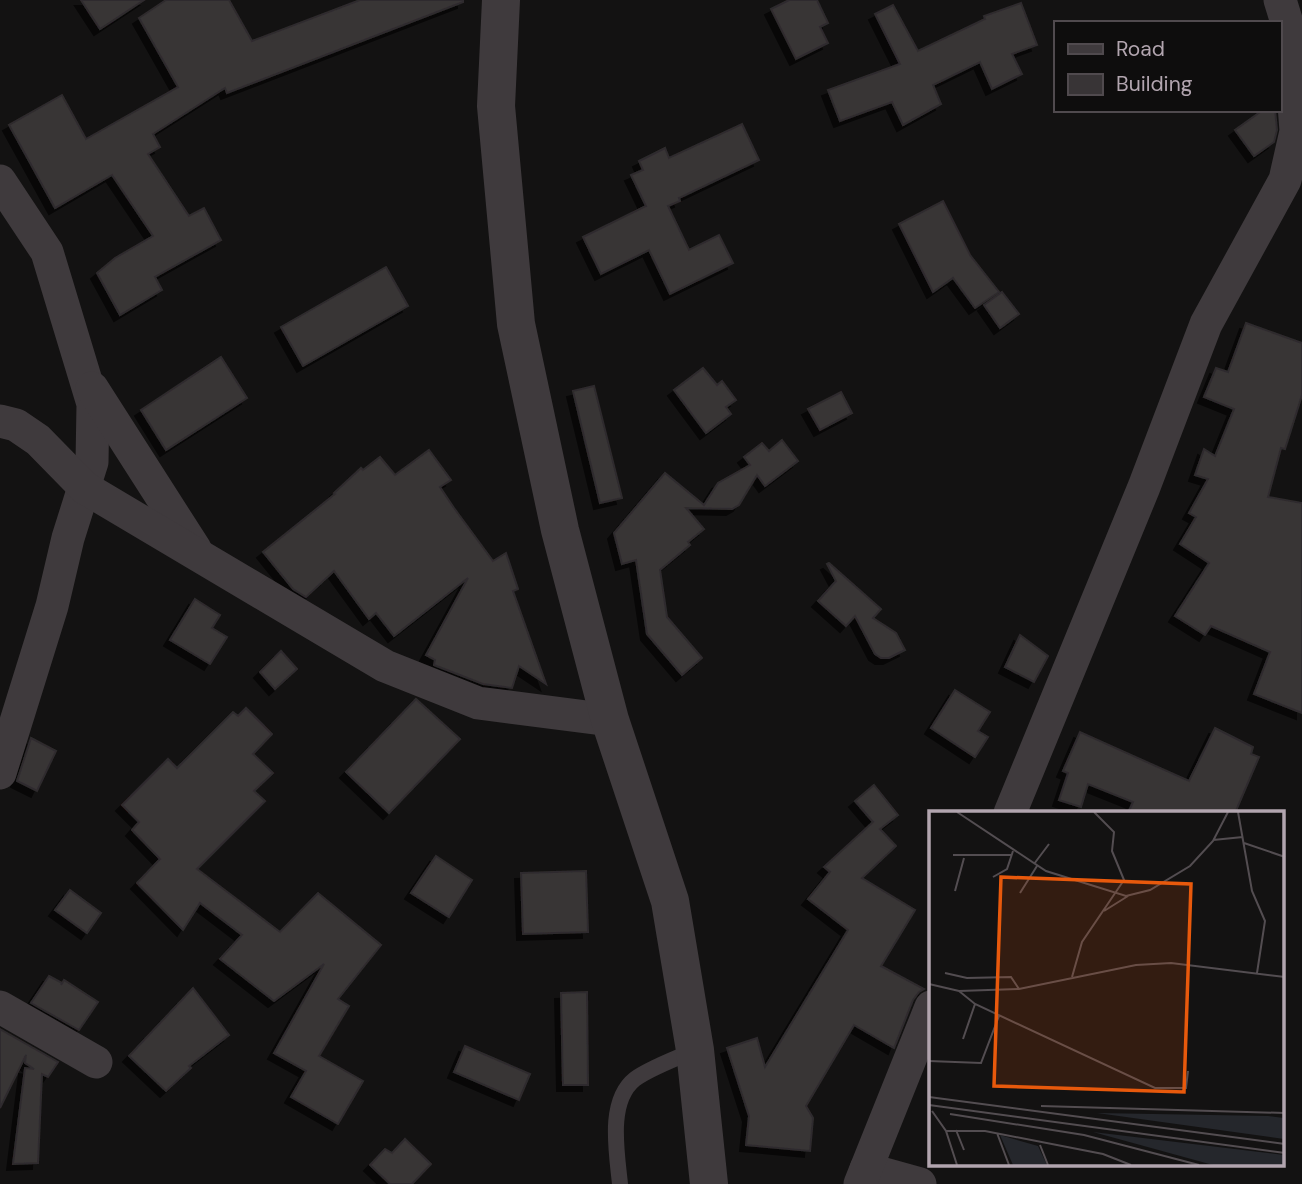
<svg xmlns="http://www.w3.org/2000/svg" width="1302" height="1184" font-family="'DM Sans',sans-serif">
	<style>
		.building { fill: #383436; stroke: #2f2c2d; stroke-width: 2; filter: url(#shadow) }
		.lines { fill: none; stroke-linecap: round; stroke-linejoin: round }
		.service { stroke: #3f3a3d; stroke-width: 16 }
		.minor { stroke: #3f3a3d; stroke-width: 33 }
		.tertiary { stroke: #3f3a3d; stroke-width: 38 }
		.inset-road { fill: none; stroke: #534d51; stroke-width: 2 }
		.view { fill: #e8590c; fill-opacity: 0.15; stroke: #e8590c; stroke-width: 3.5 }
		.inset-edge { fill: none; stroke: #b2a5af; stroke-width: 3.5 }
	</style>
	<defs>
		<filter id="shadow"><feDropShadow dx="-6" dy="6" stdDeviation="0" flood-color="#0009"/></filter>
	</defs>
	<rect width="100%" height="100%" fill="#131212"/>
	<g class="building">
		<polygon points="81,0 144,0 100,29"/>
		<polygon points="166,0 229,0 252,41 360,0 463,0 463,2 227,93 225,88 153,134 160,147 148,154 189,216 204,208 221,240 155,277 162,290 120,315 97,273 115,258 153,236 112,175 55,208 9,125 62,95 86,139 178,87 139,18"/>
		<polygon points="789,0 817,0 828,23 820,27 828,43 796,59 771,9"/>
		<polygon points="1021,3 1037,45 1012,54 1022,74 992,89 980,62 933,85 941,104 903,125 892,102 840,121 828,90 900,64 875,14 893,5 918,51 985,19 984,16"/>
		<polygon points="1263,110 1275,110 1277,130 1274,142 1254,156 1235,130"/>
		<polygon points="742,124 759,160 679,198 680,201 668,206 689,250 719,235 733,263 670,294 649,250 601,274 583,237 646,206 631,175 643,170 639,161 665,148 669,158"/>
		<polygon points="943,201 970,255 999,292 975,308 953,278 933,292 899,224"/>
		<polygon points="386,267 408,306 303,366 281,327"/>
		<polygon points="1002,292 1019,314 1000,328 984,305"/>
		<polygon points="1246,323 1302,343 1302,395 1285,449 1281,448 1268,497 1302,503 1302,713 1254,694 1270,652 1211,626 1205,635 1175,616 1209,563 1180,544 1196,517 1189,513 1208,479 1195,475 1204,449 1215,456 1234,409 1204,397 1216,368 1228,372"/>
		<polygon points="221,357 247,398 166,450 141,410"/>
		<polygon points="703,368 717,385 722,381 736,400 726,407 731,414 706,433 674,390"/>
		<polygon points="594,386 622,498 600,503 573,391"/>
		<polygon points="841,392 852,413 820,430 808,409"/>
		<polygon points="782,440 798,461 765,486 757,475 739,505 732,509 686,508 704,529 688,542 690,545 660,570 667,617 702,658 682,675 647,634 636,560 622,564 614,533 665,473 704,505 718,483 750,465 744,457 762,443 769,451"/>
		<polygon points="429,450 451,480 440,487 454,508 493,561 506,553 518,589 513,591 546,684 519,666 512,688 483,684 434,665 435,660 426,655 468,578 394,636 376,613 369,619 334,571 306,597 293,589 263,552 335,494 334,493 361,468 363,470 380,457 395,475"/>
		<polygon points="829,563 881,609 873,618 896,633 905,650 889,658 881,658 875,654 855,616 846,626 818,601 836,581 827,564"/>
		<polygon points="195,599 220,615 212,628 227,637 210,664 170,640"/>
		<polygon points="1020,635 1048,656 1034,682 1005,667"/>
		<polygon points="281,651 297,669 275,689 260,672"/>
		<polygon points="955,690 990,712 978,731 988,737 975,757 931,728"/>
		<polygon points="416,699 460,739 389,813 346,772"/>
		<polygon points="246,708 272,734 253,754 273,773 254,791 265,801 197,869 280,932 318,893 381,945 338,999 349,1006 319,1056 363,1081 338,1124 291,1097 306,1071 274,1053 324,964 274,1001 220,959 242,935 200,903 183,930 137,883 160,859 132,830 139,822 122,805 168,759 177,768 233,712 238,716"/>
		<polygon points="1215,728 1253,747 1251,754 1259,757 1235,813 1128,813 1133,802 1088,784 1081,807 1059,800 1068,773 1063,771 1080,732 1189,781"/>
		<polygon points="31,738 56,751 37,791 17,781"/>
		<polygon points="874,785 898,815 880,829 896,846 862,878 915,910 881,966 924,989 919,992 913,1000 894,1048 854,1025 806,1106 813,1118 810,1151 746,1145 749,1116 727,1048 757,1038 765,1067 848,930 808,899 830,872 824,867 873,822 855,801"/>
		<polygon points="436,856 472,880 449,917 411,893"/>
		<polygon points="586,871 588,932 523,934 521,873"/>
		<polygon points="70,890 101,913 87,933 55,910"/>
		<polygon points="49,976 62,983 61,985 64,980 98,1002 79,1030 31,1003"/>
		<polygon points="193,988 229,1035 189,1066 191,1068 166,1091 129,1056"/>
		<polygon points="587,992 588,1085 563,1085 561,993"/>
		<polygon points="0,1029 58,1062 48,1077 42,1074 38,1163 13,1164 25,1068 34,1069 25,1063 26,1055 0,1108"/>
		<polygon points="465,1046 530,1074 519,1100 454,1072"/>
		<polygon points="405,1139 431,1164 412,1184 390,1184 370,1165 385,1149 392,1153"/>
	</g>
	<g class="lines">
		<path class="service" d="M 620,1184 C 617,1153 607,1101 635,1079 C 652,1067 676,1059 695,1050"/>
		<g class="minor">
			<polyline points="0,181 47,252 93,404 92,462 68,538 52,606 0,773"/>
			<polyline points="92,388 195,549"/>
			<polyline points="0,421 16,425 38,440 85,488 385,666 478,703 610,720"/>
			<polyline points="1010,813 1144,487 1206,324 1285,180 1296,131 1288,26 1280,0"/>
			<polyline points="0,1007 96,1062"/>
			<polyline points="866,1169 920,1184"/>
			<polyline points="860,1184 931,1007"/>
		</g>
		<polyline class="tertiary" points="501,0 496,106 516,324 560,530 610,720 670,901 695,1050 709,1184"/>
	</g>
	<g transform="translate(929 811)">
		<rect width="355" height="355" fill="#131212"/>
		<path d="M 168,302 L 339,305 L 355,307 L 355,328 ZM 164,321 L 355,344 L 355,354 L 284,354 ZM 71,324 L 109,335 L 118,354 L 84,354 Z" fill="#25272c"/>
		<path class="inset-road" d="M 28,1 L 117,60 L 197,85 L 221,79 L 261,55 L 284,30 L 299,1M 309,1 L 323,80 L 336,110 L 328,162M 284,29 L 314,26M 315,32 L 356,46M 24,44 L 83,44M 105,53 L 120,33M 64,66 L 78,58 L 84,40M 26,80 L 35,47M 91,82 L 108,55M 175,100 L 199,85M 16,162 L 38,167 L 82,166 L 90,178M 143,166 L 153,131 L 195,69 L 183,40 L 185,21 L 165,1M 0,173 L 30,180 L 90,178 L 207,154 L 242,152 L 356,166M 30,180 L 46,193 L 226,277 L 257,277 L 259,260M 34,228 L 46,193M 0,250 L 52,252 L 70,205M 0,286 L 356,333M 0,294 L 356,342M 112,295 L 356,302M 3,300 L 17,320 L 28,354M 21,303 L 155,324 L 270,354M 27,319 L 35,339M 17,320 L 56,320 L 174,343 L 202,354M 68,322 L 80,354M 111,334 L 119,354"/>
		<path class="view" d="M 72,66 L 262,73 L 255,281 L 65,275 Z"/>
		<rect width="355" height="355" class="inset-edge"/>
	</g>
	<rect x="1054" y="21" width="228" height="91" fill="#0e0d0d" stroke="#504a4e" stroke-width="2"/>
	<rect x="1068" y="44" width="35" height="10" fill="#3f3a3d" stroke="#504a4e" stroke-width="2"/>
	<text x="1116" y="56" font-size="21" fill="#b2a5af">Road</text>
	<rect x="1068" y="74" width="35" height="21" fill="#383436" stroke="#504a4e" stroke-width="2"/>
	<text x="1116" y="91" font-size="21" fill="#b2a5af">Building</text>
</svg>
